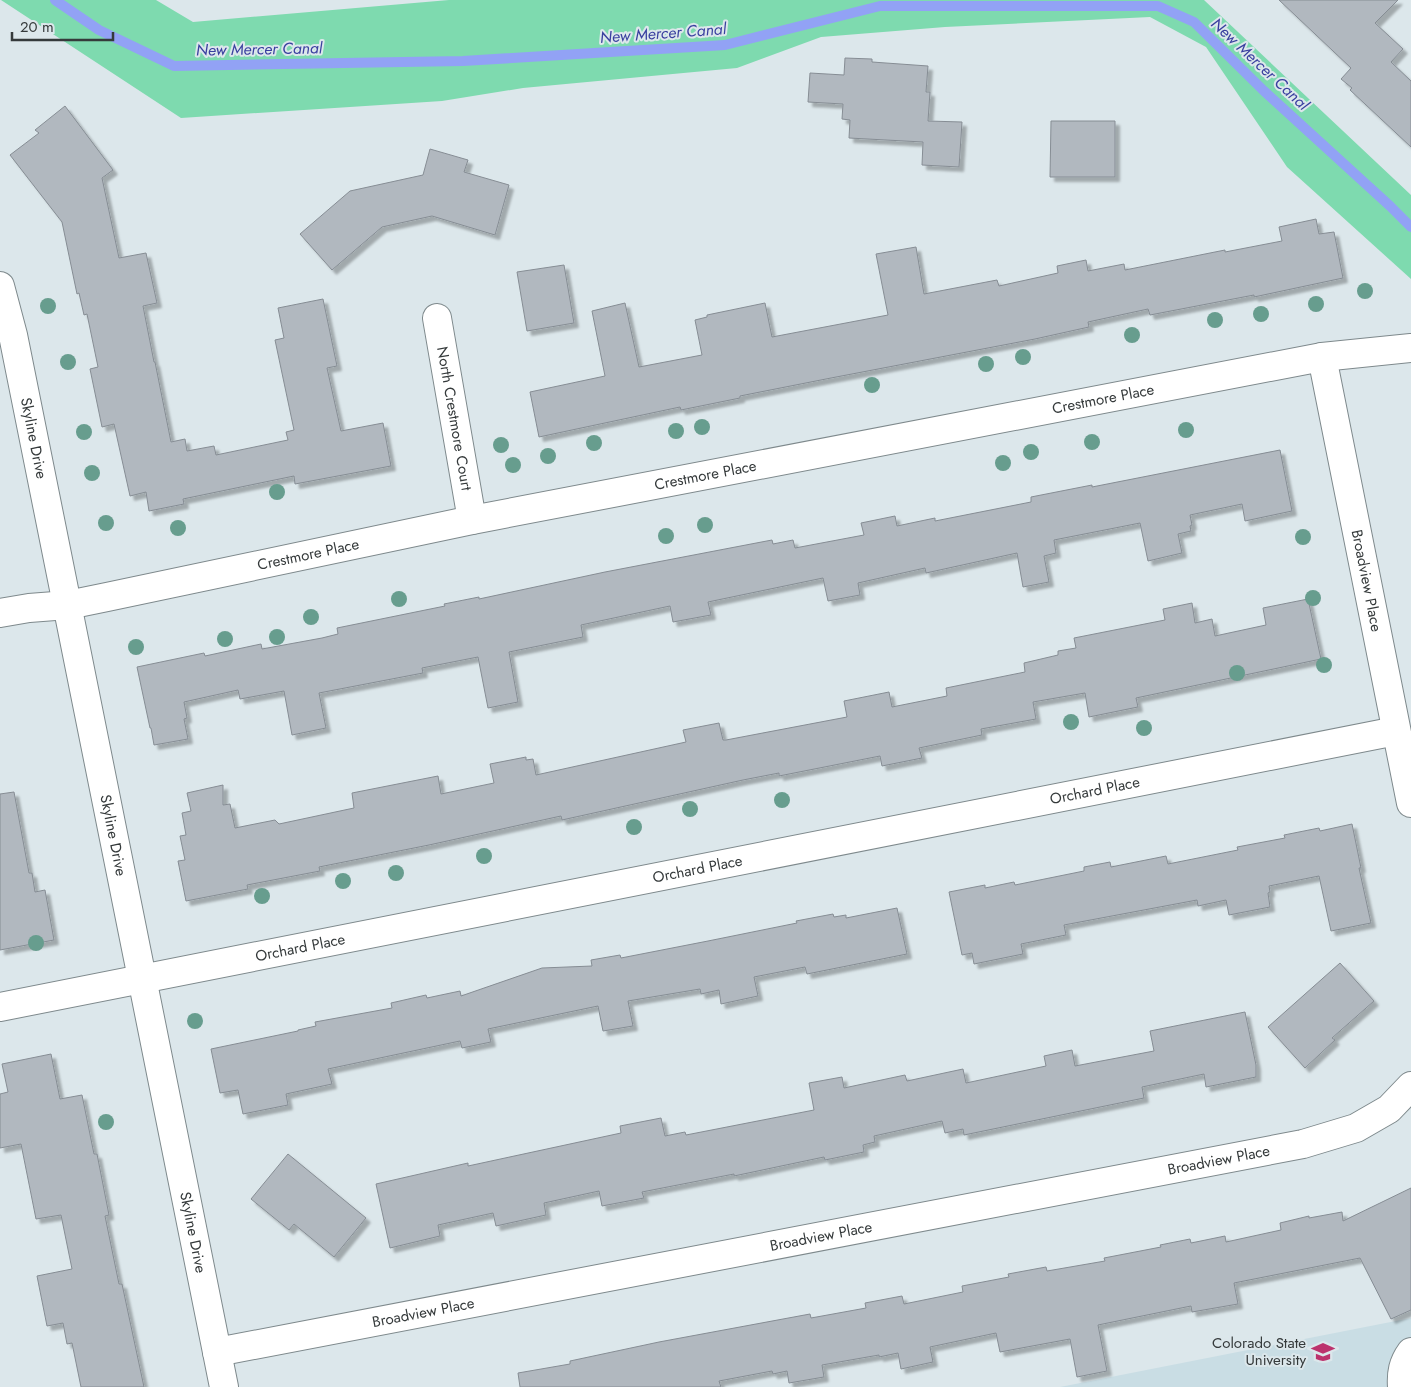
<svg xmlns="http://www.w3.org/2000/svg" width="1411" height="1387" font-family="Jost,sans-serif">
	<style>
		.built { fill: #c9dde4 }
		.green { fill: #7edaaf }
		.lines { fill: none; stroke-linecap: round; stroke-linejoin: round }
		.stream { stroke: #92a2f5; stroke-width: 10 }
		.building { fill: #b1b8bf; stroke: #868d94; filter: url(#shadow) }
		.minor-casing { stroke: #7e898c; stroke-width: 30 }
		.minor { stroke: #fff; stroke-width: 28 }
		.tree { fill: #679d8e }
		.labels { text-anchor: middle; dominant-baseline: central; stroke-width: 4; stroke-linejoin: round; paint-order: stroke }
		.street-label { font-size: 15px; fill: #353a3b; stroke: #dce7eb }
		.poi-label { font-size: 15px; fill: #353a3b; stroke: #dce7eb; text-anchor: end }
		.water-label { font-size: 16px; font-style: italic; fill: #393f9f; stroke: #dce7eb }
	</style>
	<defs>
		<filter id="shadow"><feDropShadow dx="4.5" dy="4.5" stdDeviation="1" flood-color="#0004"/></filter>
	</defs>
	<rect width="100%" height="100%" fill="#dce7eb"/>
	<polygon class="built" points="1411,1318 1411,1387 1060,1387"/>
	<polygon class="green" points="1,0 156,0 193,22 449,0 1204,0 1411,195 1411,279 1287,167 1206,47 1150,17 945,27 821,37 737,68 523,88 442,101 181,118"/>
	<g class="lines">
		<polyline class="stream" points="55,0 99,30 174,66 463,61 725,45 880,6 1158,6 1194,22 1264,91 1390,206 1411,227"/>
	</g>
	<g class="building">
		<polygon points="1279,0 1398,0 1375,23 1403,49 1391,62 1411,81 1411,147 1350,90 1352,88 1341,79 1351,68"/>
		<polygon points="845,58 872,59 872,62 928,66 926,92 930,92 928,121 962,122 959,167 922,165 923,142 849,138 850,120 842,119 843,104 808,102 810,73 844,75"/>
		<polygon points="65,106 113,170 102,178 119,258 146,253 157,303 143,306 154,362 155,362 171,442 185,439 187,451 214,446 216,455 288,440 286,432 294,430 275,340 284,338 278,308 323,299 337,366 327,368 341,431 383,423 391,466 295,484 294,476 183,499 184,504 149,511 146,492 130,496 114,424 102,427 90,369 98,367 87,314 84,315 79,293 77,294 62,222 10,155 39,133 35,130"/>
		<polygon points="1051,121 1115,121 1115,177 1050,177"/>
		<polygon points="430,149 468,160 464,172 509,185 495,235 432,216 382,227 332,270 300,234 350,191 423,175"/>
		<polygon points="1316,219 1319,234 1334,232 1343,278 1254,297 1254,295 1150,315 1148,309 1088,322 1089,327 1035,339 831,378 740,396 740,398 681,410 680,407 539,437 530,392 605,376 592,311 625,303 639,367 702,355 695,320 707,317 707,315 765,303 772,337 888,315 876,254 916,247 924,294 997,280 999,286 1058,273 1057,266 1086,260 1088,271 1124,264 1125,270 1225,250 1225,252 1282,241 1279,227"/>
		<polygon points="564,265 574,323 527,331 517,272"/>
		<polygon points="1280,450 1292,511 1245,521 1242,504 1190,515 1192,525 1190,526 1191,531 1178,534 1182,553 1148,561 1140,523 1125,526 1054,540 1056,553 1044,556 1049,582 1023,587 1017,553 926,573 925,568 858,583 860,595 828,601 823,578 708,602 711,615 673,622 670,606 581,625 583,637 509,652 518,702 488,708 478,657 422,668 423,673 319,693 326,728 292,735 284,691 240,699 238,690 184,702 187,718 184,719 188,739 154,745 151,728 150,728 137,667 204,653 205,656 261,644 262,649 322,638 338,634 337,628 445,606 444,604 479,597 479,599 605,572 772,540 773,544 793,540 795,548 864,535 861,523 895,516 897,526 935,518 935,521 1031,502 1031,497 1092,485 1092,487"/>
		<polygon points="1308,599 1321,659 1136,698 1138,707 1089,717 1085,693 1033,702 1036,719 981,729 982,735 919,748 922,758 882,766 880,756 779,776 779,773 743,780 562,820 561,816 429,845 319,867 320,871 247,885 248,889 186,901 178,861 185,860 180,836 186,835 182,813 191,811 187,793 223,785 223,805 230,804 235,828 275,820 279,824 354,808 352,793 438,776 441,794 494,783 490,764 526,757 526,760 533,759 536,775 686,742 683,730 719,723 723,740 726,740 847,717 844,701 889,692 892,707 947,696 946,688 1025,672 1024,663 1058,655 1058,651 1076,648 1074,638 1165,620 1163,609 1192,603 1195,623 1212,619 1215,636 1266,625 1263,608"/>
		<polygon points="14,792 29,873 32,873 35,892 45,890 54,940 0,950 0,794"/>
		<polygon points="1352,824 1361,868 1359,868 1371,923 1331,931 1319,876 1269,886 1270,892 1268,893 1270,907 1229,915 1226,900 1198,906 1197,900 1064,925 1066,935 1021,944 1023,954 974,964 972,953 962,955 949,892 985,885 985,888 1014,882 1015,885 1084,871 1084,867 1110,862 1111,867 1166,856 1168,864 1238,850 1237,847 1285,838 1284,835 1319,828 1320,831"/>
		<polygon points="897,908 907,954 807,974 805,967 754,977 758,996 721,1004 719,990 701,994 700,989 628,1001 633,1026 603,1031 598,1006 488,1029 491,1042 462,1048 460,1041 328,1069 332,1084 286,1094 288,1105 243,1114 238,1090 220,1093 211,1049 298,1031 298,1030 316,1026 315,1022 392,1008 391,1003 426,995 427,998 460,991 461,996 542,968 592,966 591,960 620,955 621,958 708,941 797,923 796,921 833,914 834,917 846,915 846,918"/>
		<polygon points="1340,963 1374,1001 1332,1038 1335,1040 1305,1068 1268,1027"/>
		<polygon points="1245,1012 1256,1065 1256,1077 1206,1087 1204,1074 1142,1087 1144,1098 964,1135 963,1129 945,1133 942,1121 874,1136 875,1142 863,1145 864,1152 825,1160 824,1157 734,1176 734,1174 642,1192 644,1198 602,1206 599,1191 544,1203 546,1215 496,1226 493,1213 438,1225 440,1236 390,1248 376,1184 468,1163 468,1166 621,1133 620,1126 661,1118 665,1136 685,1132 686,1135 814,1110 809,1083 842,1077 844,1088 905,1075 907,1081 963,1069 966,1083 1046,1066 1044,1056 1072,1050 1075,1066 1154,1051 1150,1031"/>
		<polygon points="51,1054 60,1099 82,1095 94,1154 97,1154 109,1215 105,1216 119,1284 122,1284 144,1387 81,1387 72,1343 67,1344 63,1323 47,1326 37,1276 72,1269 61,1215 36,1219 21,1144 0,1148 0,1094 8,1092 2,1064"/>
		<polygon points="288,1154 366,1218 334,1257 294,1224 289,1230 251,1199"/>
		<polygon points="1411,1188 1411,1310 1391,1319 1360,1258 1234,1283 1238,1304 1192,1312 1191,1306 1098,1325 1107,1371 1077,1377 1070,1339 1000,1352 996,1333 930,1347 933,1362 901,1369 898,1353 879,1357 879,1355 822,1365 824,1377 789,1383 787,1371 773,1374 772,1371 719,1381 721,1387 520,1387 518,1373 570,1364 570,1361 659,1342 810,1314 811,1318 866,1308 865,1303 902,1296 904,1304 963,1292 962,1286 1009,1277 1008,1274 1046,1267 1047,1271 1105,1261 1104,1258 1161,1247 1160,1245 1190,1239 1191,1243 1225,1236 1226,1242 1281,1230 1280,1223 1309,1216 1309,1218 1342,1212 1343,1221"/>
	</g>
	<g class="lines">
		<defs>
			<g id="minor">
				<path id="s1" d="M 0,286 L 13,335 L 224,1387"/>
				<path id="s2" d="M 437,318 L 472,520"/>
				<path id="s3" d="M 1322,357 L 1411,803"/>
				<path id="s4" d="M 0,613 L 29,608 L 68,605 L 107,597 L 472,520 L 1322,357 L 1411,348"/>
				<path id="s5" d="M 0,1007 L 1396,731"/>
				<path id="s6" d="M 217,1352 L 1303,1144 L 1356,1128 L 1389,1109 L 1411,1086"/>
				<path d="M 1402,1387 C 1401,1373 1403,1363 1411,1352"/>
			</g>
		</defs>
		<use href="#minor" class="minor-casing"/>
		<use href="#minor" class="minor"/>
	</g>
	<g class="tree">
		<circle cx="1365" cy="291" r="8"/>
		<circle cx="1316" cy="304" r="8"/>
		<circle cx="48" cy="306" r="8"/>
		<circle cx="1261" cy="314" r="8"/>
		<circle cx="1215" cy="320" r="8"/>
		<circle cx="1132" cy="335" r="8"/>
		<circle cx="1023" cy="357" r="8"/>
		<circle cx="68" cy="362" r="8"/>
		<circle cx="986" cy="364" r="8"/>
		<circle cx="872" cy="385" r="8"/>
		<circle cx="702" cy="427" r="8"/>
		<circle cx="1186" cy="430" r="8"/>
		<circle cx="676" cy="431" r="8"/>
		<circle cx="84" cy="432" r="8"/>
		<circle cx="1092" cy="442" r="8"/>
		<circle cx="594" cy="443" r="8"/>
		<circle cx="501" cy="445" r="8"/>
		<circle cx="1031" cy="452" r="8"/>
		<circle cx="548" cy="456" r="8"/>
		<circle cx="1003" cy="463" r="8"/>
		<circle cx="513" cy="465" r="8"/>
		<circle cx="92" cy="473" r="8"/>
		<circle cx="277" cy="492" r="8"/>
		<circle cx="106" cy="523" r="8"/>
		<circle cx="705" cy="525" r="8"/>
		<circle cx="178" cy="528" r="8"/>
		<circle cx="666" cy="536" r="8"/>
		<circle cx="1303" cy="537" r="8"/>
		<circle cx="1313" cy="598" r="8"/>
		<circle cx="399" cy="599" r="8"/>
		<circle cx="311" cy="617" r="8"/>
		<circle cx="277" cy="637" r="8"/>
		<circle cx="225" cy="639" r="8"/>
		<circle cx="136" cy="647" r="8"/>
		<circle cx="1324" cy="665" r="8"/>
		<circle cx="1237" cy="673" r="8"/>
		<circle cx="1071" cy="722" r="8"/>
		<circle cx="1144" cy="728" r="8"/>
		<circle cx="782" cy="800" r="8"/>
		<circle cx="690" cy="809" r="8"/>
		<circle cx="634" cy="827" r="8"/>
		<circle cx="484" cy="856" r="8"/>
		<circle cx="396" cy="873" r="8"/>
		<circle cx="343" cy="881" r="8"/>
		<circle cx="262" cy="896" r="8"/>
		<circle cx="36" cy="943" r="8"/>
		<circle cx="195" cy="1021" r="8"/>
		<circle cx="106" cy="1122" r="8"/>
	</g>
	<defs>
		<symbol id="university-bare" viewBox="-9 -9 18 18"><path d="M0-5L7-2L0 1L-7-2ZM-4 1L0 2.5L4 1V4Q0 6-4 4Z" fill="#bc326d" stroke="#dce7eb" stroke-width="2.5" paint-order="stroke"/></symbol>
	</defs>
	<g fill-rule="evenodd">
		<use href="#university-bare" x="1307" y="1336" width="32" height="32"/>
	</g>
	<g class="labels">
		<g class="street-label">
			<text stroke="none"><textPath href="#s4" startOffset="1124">Crestmore Place</textPath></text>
			<text stroke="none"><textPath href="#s2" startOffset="102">North Crestmore Court</textPath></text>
			<text stroke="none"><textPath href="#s1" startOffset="156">Skyline Drive</textPath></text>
			<text stroke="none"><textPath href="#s4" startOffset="719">Crestmore Place</textPath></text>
			<text stroke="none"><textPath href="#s4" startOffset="314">Crestmore Place</textPath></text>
			<text stroke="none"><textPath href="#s3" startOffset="228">Broadview Place</textPath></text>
			<text stroke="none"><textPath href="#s5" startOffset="1116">Orchard Place</textPath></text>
			<text stroke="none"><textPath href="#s1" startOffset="561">Skyline Drive</textPath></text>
			<text stroke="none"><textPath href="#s5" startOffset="711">Orchard Place</textPath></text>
			<text stroke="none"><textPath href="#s5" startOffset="306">Orchard Place</textPath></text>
			<text stroke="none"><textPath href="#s6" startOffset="1020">Broadview Place</textPath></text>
			<text stroke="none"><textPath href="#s1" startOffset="966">Skyline Drive</textPath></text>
			<text stroke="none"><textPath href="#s6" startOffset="615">Broadview Place</textPath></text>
			<text stroke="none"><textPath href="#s6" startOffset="210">Broadview Place</textPath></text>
		</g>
		<g class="poi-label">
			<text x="1306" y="1343">Colorado State<tspan x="1306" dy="17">University</tspan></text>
		</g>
		<g class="water-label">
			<text transform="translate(663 33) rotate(-4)">New Mercer Canal</text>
			<text transform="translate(259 49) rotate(-1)">New Mercer Canal</text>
			<text transform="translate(1260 64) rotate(43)">New Mercer Canal</text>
		</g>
	</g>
	<path d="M12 32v8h101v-8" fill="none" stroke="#353a3b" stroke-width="2.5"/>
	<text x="20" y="32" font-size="15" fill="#353a3b" stroke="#dce7eb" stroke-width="4" paint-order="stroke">20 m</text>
</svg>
